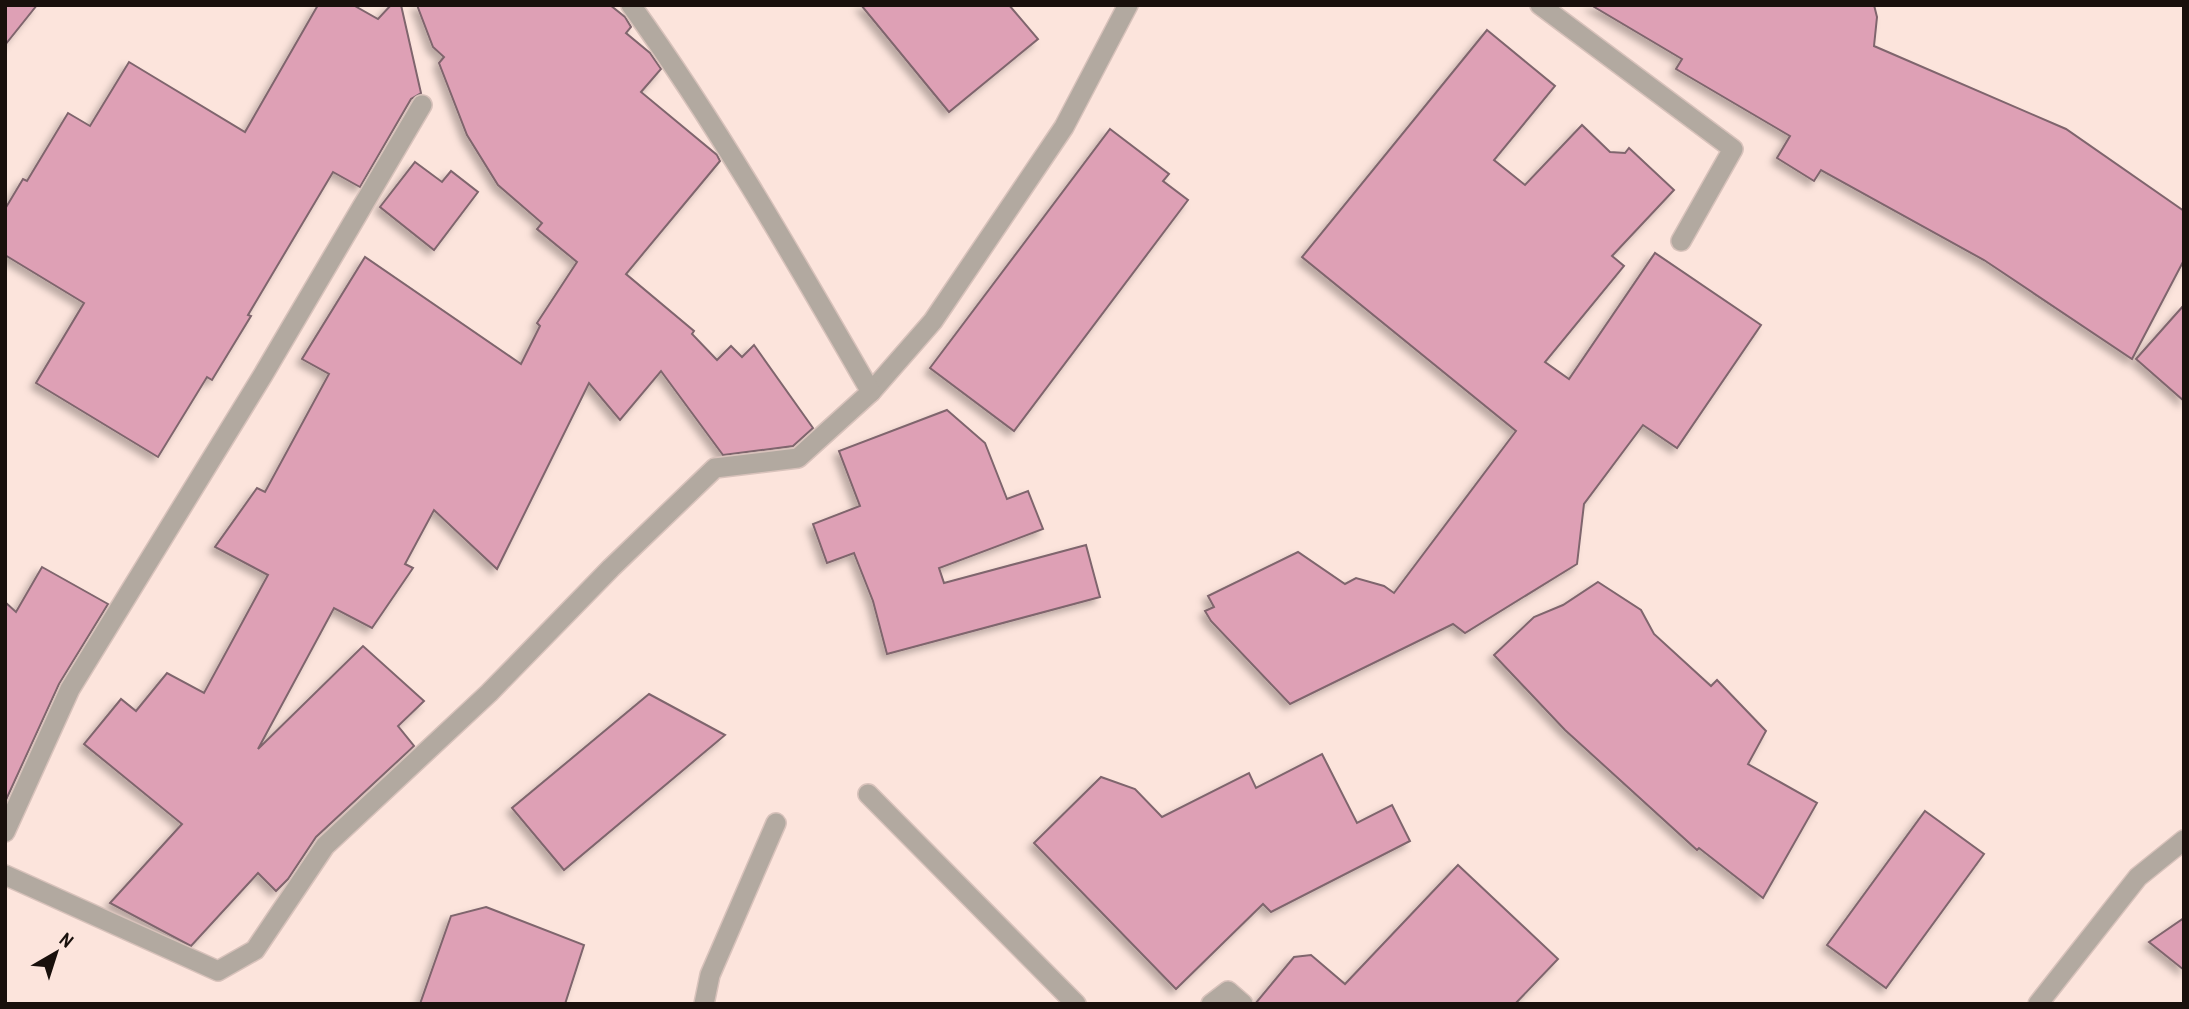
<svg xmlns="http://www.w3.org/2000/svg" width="2189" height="1009" font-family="'Archivo Narrow',sans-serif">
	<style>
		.building { fill: #dea0b5; stroke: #7f656d; stroke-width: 2; filter: url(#shadow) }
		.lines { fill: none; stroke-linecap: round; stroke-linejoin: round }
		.minor-casing { stroke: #d8c2bb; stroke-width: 22 }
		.minor { stroke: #b2a9a0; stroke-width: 19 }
	</style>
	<defs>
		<filter id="shadow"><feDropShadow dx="-5" dy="5" stdDeviation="3.5" flood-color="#0004"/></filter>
	</defs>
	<rect width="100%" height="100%" fill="#fce4dc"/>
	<g class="building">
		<polygon points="5,5 37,5 5,45"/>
		<polygon points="318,5 353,5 378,19 391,5 401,5 421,93 411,99 360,187 333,172 248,315 251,316 212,380 207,377 158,457 36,383 84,303 5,255 5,209 23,179 27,181 68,113 90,126 129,62 245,132"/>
		<polygon points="417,5 610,5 625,17 631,27 626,33 650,53 661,69 641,92 717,155 720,161 626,274 694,331 692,334 717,360 731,346 742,357 754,345 813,428 793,446 723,455 661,371 620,420 589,383 497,569 434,510 405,564 413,568 372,628 334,608 258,749 363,646 424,701 398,726 414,746 316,837 288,879 276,891 258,873 191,946 110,903 182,824 84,744 121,699 136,711 167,673 204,693 268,575 215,547 257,488 265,492 329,374 302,359 365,257 521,364 540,326 537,323 577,262 537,229 542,223 498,185 467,135 439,63 444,57 433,47"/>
		<polygon points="861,5 1009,5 1038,39 949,112"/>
		<polygon points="1591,5 1874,5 1877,17 1874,46 2066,129 2184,211 2184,260 2132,359 1984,260 1821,170 1814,181 1777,158 1790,136 1676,69 1682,59"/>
		<polygon points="1487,30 1555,86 1494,160 1525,185 1582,125 1610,152 1625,153 1629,148 1674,190 1612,256 1624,266 1545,362 1569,379 1655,253 1761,325 1677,448 1643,425 1584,504 1577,564 1465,633 1453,624 1290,704 1211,621 1205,611 1214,607 1208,596 1298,552 1345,584 1356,578 1384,586 1394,593 1516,431 1302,257"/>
		<polygon points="1110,129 1169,174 1163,181 1188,200 1014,431 930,368"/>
		<polygon points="415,162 442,182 451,171 478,192 434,250 380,207"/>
		<polygon points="2184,305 2184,401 2136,359"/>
		<polygon points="947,410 985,443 1007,499 1028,491 1043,529 939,568 944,583 1086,545 1100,597 887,654 873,601 854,553 827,563 813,524 860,506 839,451"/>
		<polygon points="42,567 108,604 59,684 5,802 5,602 16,612"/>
		<polygon points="1598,582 1641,610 1654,634 1711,686 1717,680 1766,731 1748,764 1817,803 1763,898 1699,848 1697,850 1565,730 1494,655 1534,617 1563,605"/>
		<polygon points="649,694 725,735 564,870 512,808"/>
		<polygon points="1322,754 1357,823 1392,805 1410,841 1271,912 1263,904 1176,989 1034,843 1101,777 1135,789 1162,817 1249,773 1256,788"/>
		<polygon points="1925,811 1984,854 1886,988 1827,945"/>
		<polygon points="1458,865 1558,959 1515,1004 1255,1004 1294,957 1311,955 1345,984"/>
		<polygon points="486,907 584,945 565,1004 420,1004 451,916"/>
		<polygon points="2184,918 2184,970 2149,942"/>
	</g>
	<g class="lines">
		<defs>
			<g id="minor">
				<polyline points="1540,5 1733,149 1681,241"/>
				<polyline points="871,392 933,321 1064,127 1128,5"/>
				<polyline points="868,794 1076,1004"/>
				<polyline points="5,832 70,689 263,375 422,105"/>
				<path d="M 5,875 L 218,971 L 255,950 L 325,846 L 489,693 L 611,568 L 715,468 L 798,458 L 871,392 C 796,262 719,127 631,5"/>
				<polyline points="704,1004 710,975 776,823"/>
				<polyline points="1211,1004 1228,991 1243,1004"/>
				<polyline points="2038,1004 2138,877 2184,840"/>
			</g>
		</defs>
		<use href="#minor" class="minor-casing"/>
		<use href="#minor" class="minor"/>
	</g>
	<rect width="2189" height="1009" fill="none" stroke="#19100c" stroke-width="14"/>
	<g transform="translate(56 953) rotate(39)" stroke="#fce4dc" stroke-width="5" paint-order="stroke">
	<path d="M0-5L12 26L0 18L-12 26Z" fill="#19100c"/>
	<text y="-10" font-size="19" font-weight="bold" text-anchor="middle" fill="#19100c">N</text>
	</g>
</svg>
